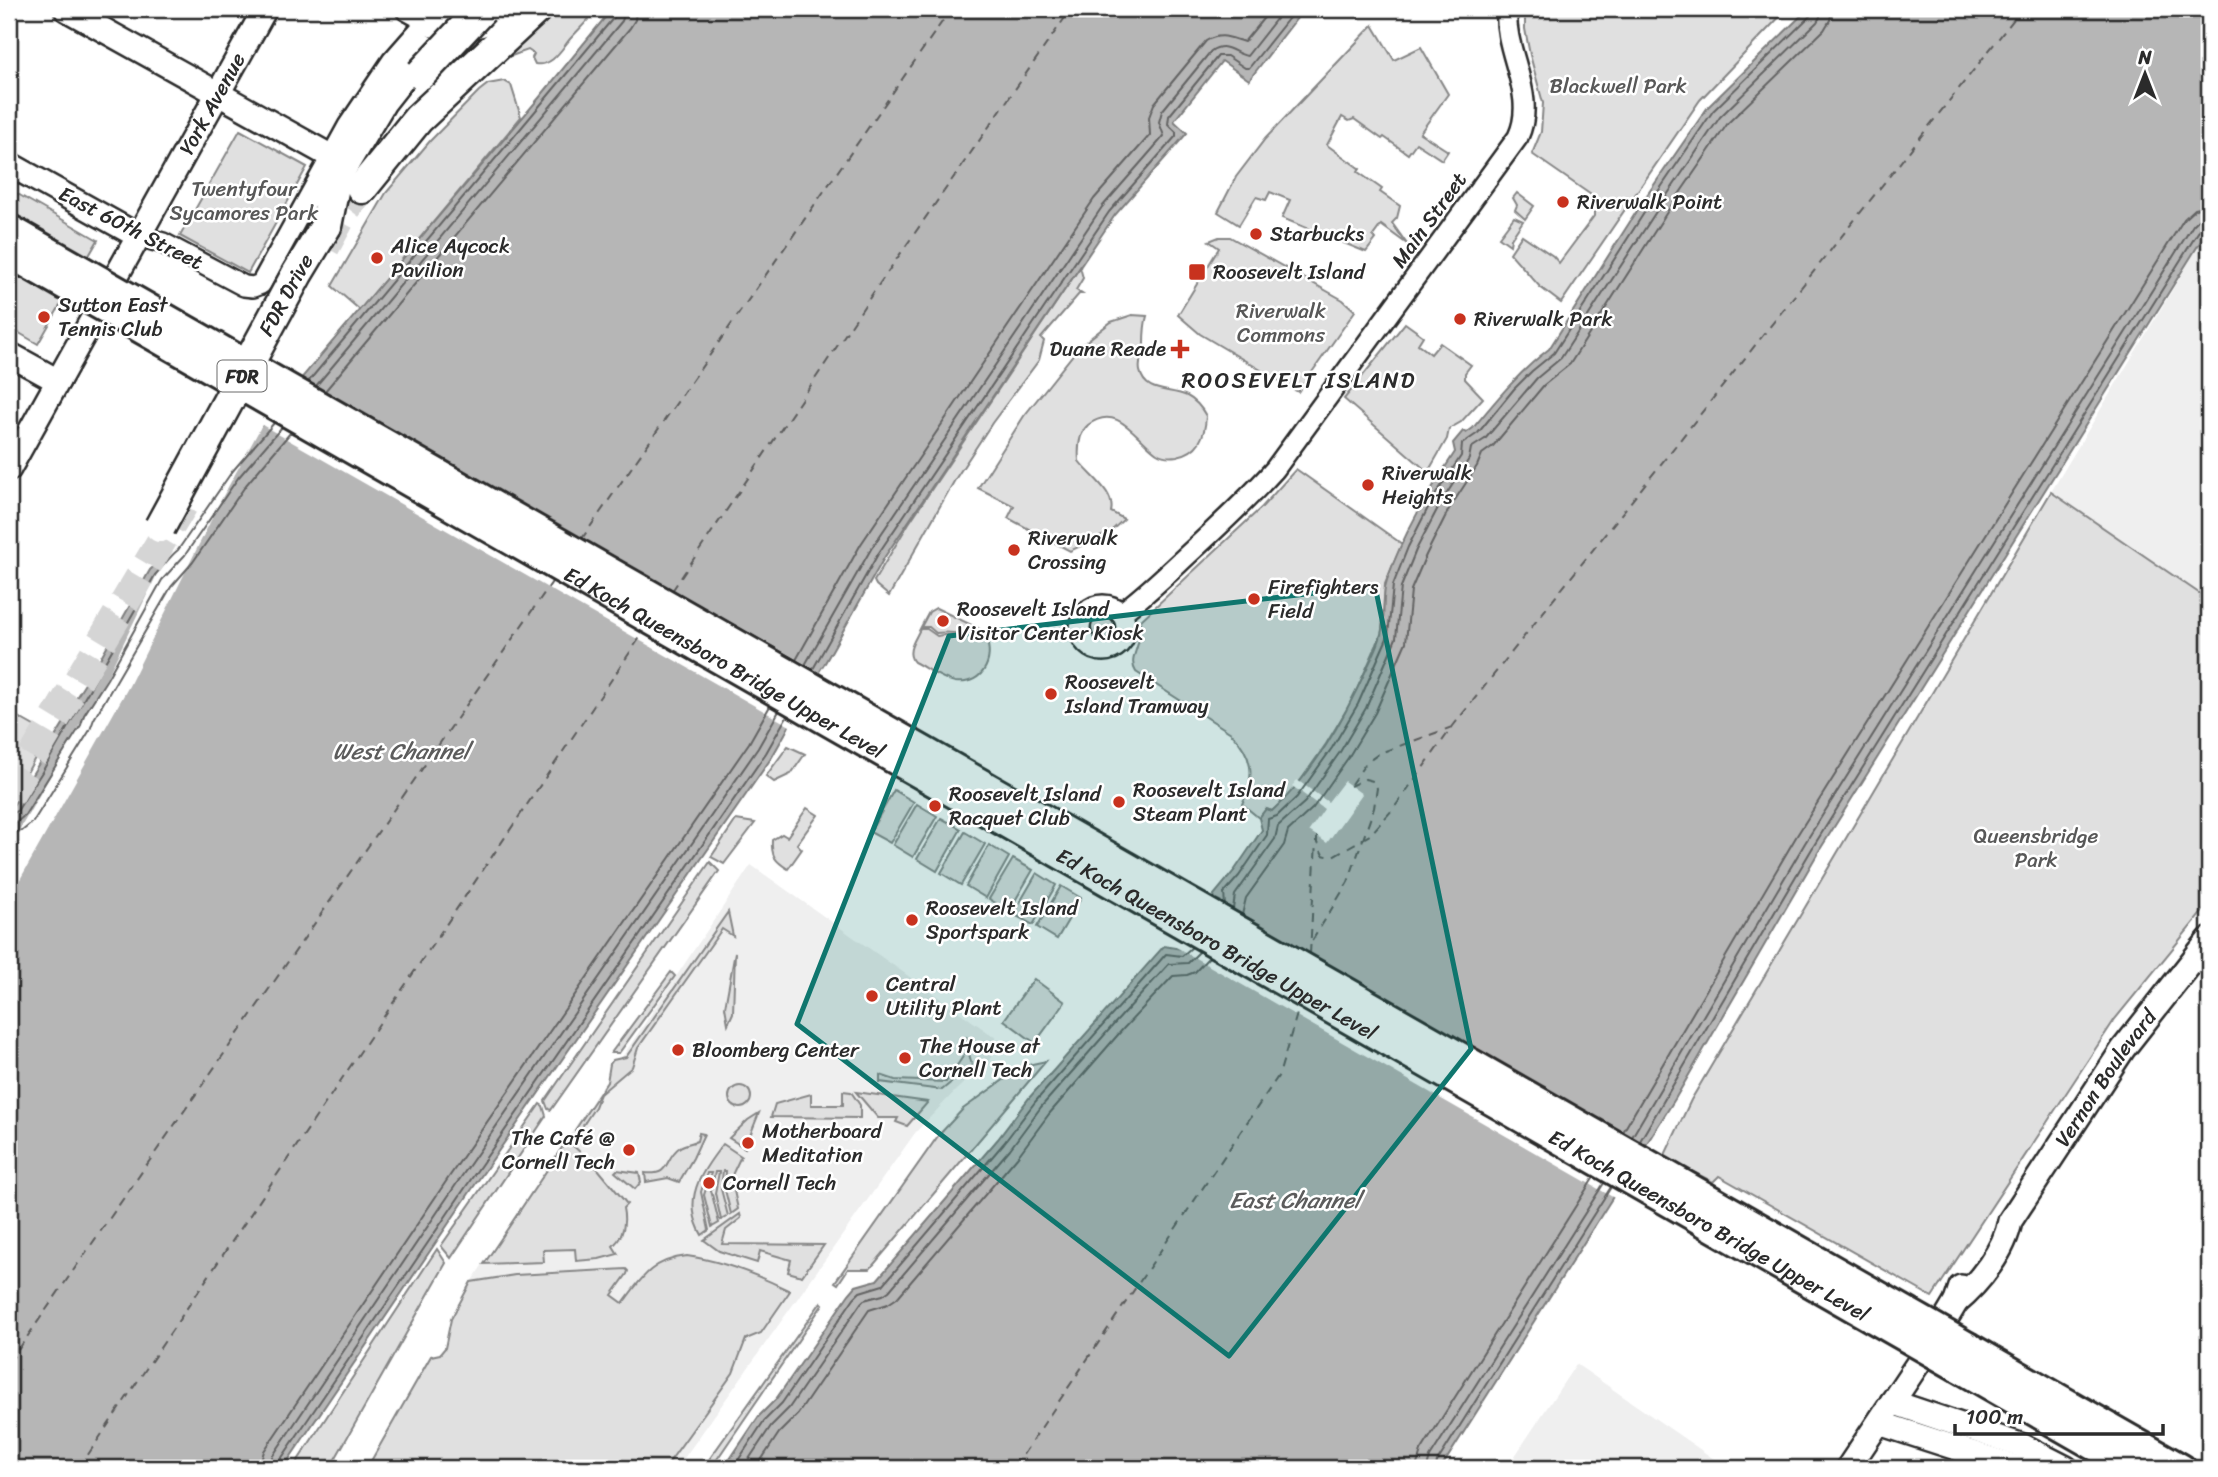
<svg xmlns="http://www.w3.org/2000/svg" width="2218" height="1477" font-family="Sriracha,sans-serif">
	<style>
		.built { fill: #efefef }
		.green { fill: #e0e0e0; stroke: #868686; stroke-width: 2 }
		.water { fill: #b6b6b6; stroke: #7e7e7e; stroke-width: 2 }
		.pier { fill: #fff }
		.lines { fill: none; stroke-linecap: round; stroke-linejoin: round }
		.shore { stroke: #636363; stroke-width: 2 }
		.ferry { stroke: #5c5c5c; stroke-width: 2; stroke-dasharray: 9 7; stroke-linecap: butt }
		.motorway-tunnel { stroke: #d5d5d5; stroke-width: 30; stroke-dasharray: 30 15; stroke-linecap: butt }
		.tertiary-casing { stroke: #2b2b2b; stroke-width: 24 }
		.secondary-casing { stroke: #2b2b2b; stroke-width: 28 }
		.trunk-casing { stroke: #2b2b2b; stroke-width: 32 }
		.motorway-casing { stroke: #2b2b2b; stroke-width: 35 }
		.tertiary { stroke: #fff; stroke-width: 19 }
		.secondary { stroke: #fff; stroke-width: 23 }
		.trunk { stroke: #fff; stroke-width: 26 }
		.motorway { stroke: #fff; stroke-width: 30 }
		.trunk-bridge-casing { stroke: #2b2b2b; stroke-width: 32; stroke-linecap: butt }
		.motorway-bridge-casing { stroke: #2b2b2b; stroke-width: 35; stroke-linecap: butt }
		.trunk-bridge { stroke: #fff; stroke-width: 26 }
		.motorway-bridge { stroke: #fff; stroke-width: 30 }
		.marked { fill: #0f766e; fill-opacity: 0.2; stroke: #0f766e; stroke-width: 5; stroke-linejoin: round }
		.poi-dot { fill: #c8321e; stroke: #fff; stroke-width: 2.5 }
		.labels { text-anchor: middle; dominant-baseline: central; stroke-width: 5; stroke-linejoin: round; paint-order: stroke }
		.shield { fill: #fff; stroke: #6b6b6b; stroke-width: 2 }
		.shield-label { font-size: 19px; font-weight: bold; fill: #2b2b2b }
		.park-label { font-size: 21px; fill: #585858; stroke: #fff }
		.street-label { font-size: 21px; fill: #2b2b2b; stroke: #fff }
		.poi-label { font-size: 21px; fill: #2b2b2b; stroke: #fff; text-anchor: start }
		.neighbourhood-label { font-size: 23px; letter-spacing: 2px; fill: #2b2b2b; stroke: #fff }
		.water-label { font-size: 23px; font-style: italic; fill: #5c5c5c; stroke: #fff }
	</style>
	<rect width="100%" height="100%" fill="#fff"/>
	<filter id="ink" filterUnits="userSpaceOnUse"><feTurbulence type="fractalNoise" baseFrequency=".0143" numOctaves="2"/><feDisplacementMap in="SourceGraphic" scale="14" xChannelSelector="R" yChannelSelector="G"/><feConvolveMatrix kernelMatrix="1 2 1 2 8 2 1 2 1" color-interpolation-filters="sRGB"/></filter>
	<g filter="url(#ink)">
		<g class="built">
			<polygon points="2209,229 2209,600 2051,492"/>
			<polygon points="751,865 996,1038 989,1065 970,1077 956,1090 915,1133 677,1468 367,1468 431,1356 440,1354 445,1348 451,1319 471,1282"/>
			<polygon points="1576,1364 1727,1468 1507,1468"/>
		</g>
		<g class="green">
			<path d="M 549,9 L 597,9 C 589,20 579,29 570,39 C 561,50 552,67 535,64 L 532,58 L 534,54 L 528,50 L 511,56 L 506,52 Z"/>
			<polygon points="1525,9 1787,9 1700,100 1561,303 1540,287 1510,253 1522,235 1553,256 1559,263 1594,216 1594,212 1591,210 1598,201 1594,197 1532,154 1541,132 1543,103 1530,55 1525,29"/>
			<polygon points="1373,25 1394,60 1421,47 1448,94 1420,133 1448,151 1442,160 1416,143 1408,154 1384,137 1382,139 1354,119 1349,121 1342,117 1327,145 1360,169 1358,172 1382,189 1380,192 1400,206 1397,218 1392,223 1407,244 1381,225 1373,236 1376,239 1366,252 1282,218 1290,200 1270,192 1266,200 1256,197 1239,225 1218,212 1236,177 1265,139"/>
			<polygon points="504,81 511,85 521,117 360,310 332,286 386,193 430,141 479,91 488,84"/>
			<polygon points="240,130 307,167 248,273 180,236"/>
			<polygon points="9,189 98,240 38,344 9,327"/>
			<polygon points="1517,193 1534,206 1525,219 1515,210 1517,205 1513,198"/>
			<polygon points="1514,217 1523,221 1511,239 1510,245 1499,237"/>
			<polygon points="1219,237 1230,237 1343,300 1355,311 1298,392 1200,334 1178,315 1219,248 1209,241"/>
			<polygon points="1080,267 1083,278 1076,290 1082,294 1079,294 1041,338 1044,341 1039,360 992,423 956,478 889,596 876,585 874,581 909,523"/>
			<path d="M 1132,315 L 1147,316 C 1144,326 1144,334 1144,344 C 1143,354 1138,361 1140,371 C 1145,394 1170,388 1187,396 C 1195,400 1201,407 1206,416 C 1205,436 1199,452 1177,456 C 1170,457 1163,457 1157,453 C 1136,439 1118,402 1088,425 C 1078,434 1078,449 1079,461 C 1090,476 1116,492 1111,512 L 1124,519 L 1109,533 L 1070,551 L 1008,518 L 1014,506 L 978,488 L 1024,416 L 1079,347 L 1111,322 Z"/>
			<polygon points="1405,323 1423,336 1418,344 1431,354 1440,343 1471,365 1465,373 1465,379 1483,398 1461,422 1449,429 1447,439 1428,472 1344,399"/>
			<path d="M 1296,469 L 1402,544 L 1385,584 L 1382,633 L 1352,701 L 1326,744 L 1292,793 L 1272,811 L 1266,809 L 1259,818 L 1242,804 C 1256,777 1253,755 1231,733 L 1136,672 C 1129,661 1137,651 1139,639 C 1139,633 1139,627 1140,621 L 1262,507 Z"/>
			<polygon points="2051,492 2209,600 2209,904 2115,1019 1932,1297 1719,1176 1713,1182 1664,1157 1691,1100"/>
			<path d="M 936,608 L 978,628 L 982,631 C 966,638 953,630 936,633 L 929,627 L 921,627 L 929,612 Z"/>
			<circle cx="1104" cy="628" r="13"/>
			<path d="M 920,629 L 927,629 L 937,636 C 954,631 965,643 983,633 C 997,655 985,686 955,682 C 941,679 926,668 914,662 C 905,652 915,640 920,629 Z"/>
			<polygon points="9,712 48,734 9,806"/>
			<polygon points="788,746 805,754 791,774 774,782 766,776"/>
			<polygon points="894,790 914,802 890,843 870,832"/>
			<polygon points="917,804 937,816 913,857 893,845"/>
			<path d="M 807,808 L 818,815 L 797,844 L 802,849 L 788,869 C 775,861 771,856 772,840 L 782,834 L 787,837 Z"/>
			<polygon points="941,818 961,829 937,871 917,859"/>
			<polygon points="736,820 755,823 724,864 711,857"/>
			<polygon points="965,832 985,844 961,885 941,873"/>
			<polygon points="989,845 1009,857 986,898 966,886"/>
			<polygon points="1013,859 1033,870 1009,911 989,899"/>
			<polygon points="710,862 719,871 551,1110 548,1109 545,1101"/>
			<polygon points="1037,873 1056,885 1033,925 1013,914"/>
			<polygon points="1061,886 1081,898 1057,939 1037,927"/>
			<polygon points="728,912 733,936 722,929 638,1048 632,1067 600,1094 595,1107 578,1133 575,1130 607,1082 610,1064 613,1060 626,1057"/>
			<polygon points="735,952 733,1013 728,1024 725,1007"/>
			<polygon points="671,972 675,976 619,1053 611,1053"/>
			<polygon points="1034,979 1065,1002 1035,1043 1004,1020"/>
			<polygon points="967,1038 972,1044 969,1054 972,1065 942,1090 880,1082 880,1075 895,1080 946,1082 966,1052"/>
			<polygon points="1046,1061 870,1269 848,1269 838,1284 835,1282 938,1136 963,1109 1023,1066"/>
			<circle cx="740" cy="1097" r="11"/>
			<polygon points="843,1091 851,1092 860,1105 860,1118 771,1117 775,1104 811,1094 811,1105 843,1105"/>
			<polygon points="856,1092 928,1102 907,1126 896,1122 898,1118 878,1118"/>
			<polygon points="540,1104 543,1106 546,1116 451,1258 441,1246"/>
			<polygon points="759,1113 745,1148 729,1138 748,1120"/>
			<path d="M 699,1133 L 704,1134 L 693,1158 L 679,1182 L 668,1178 L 646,1182 L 645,1173 C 672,1176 663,1159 680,1147 C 685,1144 692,1143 697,1141 Z"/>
			<path d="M 567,1140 L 598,1169 L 627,1204 L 623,1208 C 626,1223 624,1236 613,1246 L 618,1254 L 599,1259 L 576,1261 L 575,1249 L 543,1250 L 544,1262 L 484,1264 Z"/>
			<path d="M 723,1144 L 741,1156 L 731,1177 L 738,1209 L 731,1214 L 725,1190 L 726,1171 L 723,1171 L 721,1189 L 728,1216 L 721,1220 L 715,1193 L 719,1172 L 715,1172 L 711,1190 L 719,1223 L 712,1227 L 704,1195 L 711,1173 L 707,1173 L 701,1192 L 709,1230 L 702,1235 C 682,1200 700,1173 723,1144 Z"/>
			<polygon points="617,1170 639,1173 641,1182 635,1189 615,1172"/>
			<polygon points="740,1214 741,1218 726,1230 722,1244 824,1245 802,1276 788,1272 791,1260 760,1251 757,1263 719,1251 704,1240"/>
			<polygon points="437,1249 446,1263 330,1468 293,1468"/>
			<path d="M 687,1256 C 723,1261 758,1275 790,1291 L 761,1333 L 746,1339 L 733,1373 L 665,1468 L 367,1468 L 431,1356 L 440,1354 L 445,1348 L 451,1319 L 471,1282 L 515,1275 L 626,1269 L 628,1271 L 627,1274 L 612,1295 L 623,1303 C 642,1277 652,1260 687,1256 Z"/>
			<polygon points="821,1302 823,1304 711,1468 703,1468"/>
		</g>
		<g class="water">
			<polygon points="612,9 1304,9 1249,80 1222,61 1174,121 1187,133 1115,215 884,558 772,757 470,1192 283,1468 9,1468 9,812 68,716 67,712 93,671 150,570 161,560 167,546 172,547 249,440 539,98"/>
			<path d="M 1808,9 L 2209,9 L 2209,228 L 1819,851 L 1675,1099 L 1441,1468 L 724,1468 L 759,1416 L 776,1399 L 849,1294 L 856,1286 L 877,1280 L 998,1139 L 1029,1098 L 1164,946 L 1181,949 L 1220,901 L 1215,899 L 1214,895 L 1234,871 L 1262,830 L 1259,818 L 1266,809 L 1272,811 C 1314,773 1343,720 1367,668 C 1372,657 1379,646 1381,634 C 1386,617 1381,597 1387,580 C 1403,534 1428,493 1455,452 L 1453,443 L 1463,431 L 1466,433 L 1473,428 C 1497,399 1519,372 1549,349 L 1647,195 L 1708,107 Z"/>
		</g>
		<g class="pier">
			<polygon points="299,376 820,672 825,664 827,665 787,736 786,735 790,726 262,425 222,498 129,686 9,899 9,848 108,675 180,527 222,467"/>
			<polygon points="1297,780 1328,802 1344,781 1362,794 1327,843 1309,831 1324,809 1292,786"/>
			<polygon points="1211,898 1648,1148 1616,1199 1169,943 1180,945 1214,903"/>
		</g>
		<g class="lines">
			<g class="shore">
				<polyline points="308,382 615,16 617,9"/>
				<polyline points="316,386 622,21 626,9"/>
				<polyline points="325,391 630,28 635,20 636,9"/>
				<path d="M 796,660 L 861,544 L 950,412 L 1094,199 L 1150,135 L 1149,117 L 1154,104 L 1206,41 C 1221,32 1230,38 1244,42 L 1271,9"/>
				<path d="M 805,665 L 871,549 L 1102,207 L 1164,136 L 1159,122 L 1162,111 L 1211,51 C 1226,41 1233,53 1247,56 L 1284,9"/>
				<polyline points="813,669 878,554 1109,212 1176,136 1176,132 1168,124 1169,116 1218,56 1227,56 1245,68 1249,68 1296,9"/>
				<path d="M 9,814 L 17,811 L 42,772 L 155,575 C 164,566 169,557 178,550 L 231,473 L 274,423"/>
				<polyline points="9,823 18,821 25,815 81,725 84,715 107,679 162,580 185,555 238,478 282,427"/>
				<polyline points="9,833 22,831 33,822 90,730 94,719 171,587 193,562 246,485 291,432"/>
				<polyline points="1225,905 1224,893 1239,876 1267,835 1268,819 1277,816 1297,797 1332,748 1358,704 1388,636 1393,585 1408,547 1432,500 1461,456 1462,444 1478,433 1514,389 1532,371 1554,353 1653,199 1713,111 1810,16 1812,9"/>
				<polyline points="1233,909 1235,895 1275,839 1278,826 1305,802 1340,752 1366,708 1396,638 1401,587 1416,550 1440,504 1469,459 1471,448 1485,439 1537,378 1561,358 1661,204 1720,117 1817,22 1820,17 1821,9"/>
				<polyline points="1242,915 1246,898 1284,845 1288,831 1313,808 1348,758 1375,713 1406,642 1411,590 1426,555 1449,509 1477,466 1482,454 1493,446 1544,385 1570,364 1669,209 1728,123 1824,30 1830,20 1832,9"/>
				<polyline points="1623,1132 1796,837 2184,219 2195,209 2209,206"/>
				<polyline points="1632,1137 1805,843 2193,225 2200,218 2209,216"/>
				<polyline points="1640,1141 1813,847 2200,229 2204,226 2209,225"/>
				<polyline points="259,1468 264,1451 449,1177 749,743 770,706"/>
				<polyline points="269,1468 272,1457 457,1183 758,748 779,711"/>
				<polyline points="278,1468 279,1462 465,1188 766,753 787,716"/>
				<polyline points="733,1468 764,1421 782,1403 854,1298 860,1292 883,1285 1004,1143 1035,1102 1166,954 1182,956 1192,947"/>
				<polyline points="743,1468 771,1426 789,1408 861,1303 864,1300 883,1295 889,1291 1010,1149 1041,1107 1115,1023 1169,964 1188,963 1199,952"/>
				<polyline points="756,1468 779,1433 798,1414 869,1310 888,1304 897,1298 1018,1156 1049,1114 1123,1029 1173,976 1187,975 1195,972 1209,957"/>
				<polyline points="1416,1468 1421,1451 1594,1177"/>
				<polyline points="1427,1468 1430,1457 1604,1183"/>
				<polyline points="1436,1468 1437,1462 1611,1187"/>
			</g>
			<g class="ferry">
				<polyline points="581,540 951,9"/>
				<polyline points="672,591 873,293 1071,9"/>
				<polyline points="1351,784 1366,763 1380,753 1452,727"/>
				<polyline points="1317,836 1317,843 1323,855 1331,857 1370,835 1394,808 1453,726 2022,9"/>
				<polyline points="1312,941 1348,882 1374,808 1377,788 1373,781 1365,779 1350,786"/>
				<polyline points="1310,954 1316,841"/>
				<polyline points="9,1363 554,579"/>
				<polyline points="79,1468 645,630"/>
				<polyline points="1014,1468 1279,1075 1299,1007"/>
			</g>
			<g class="motorway-tunnel">
				<polyline points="325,247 344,212 362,188"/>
				<polyline points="9,796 183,505"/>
			</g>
			<defs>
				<g id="tertiary">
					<polyline points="138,236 163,243 244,286 253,287 261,284 348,126 392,61 436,11"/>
					<circle cx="1103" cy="628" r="23"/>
					<path d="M 1121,613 C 1147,594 1170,571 1194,549 C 1222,523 1250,497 1275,469 L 1518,137 C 1538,94 1503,53 1507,9"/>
				</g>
				<g id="secondary">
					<polyline points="66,9 332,157"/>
					<polyline points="408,9 428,20"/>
					<polyline points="9,164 138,236"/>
					<polyline points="9,354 58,381"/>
					<path id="s1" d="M 9,469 L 265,9"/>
					<path id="s2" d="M 1956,1302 C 1979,1283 2005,1250 2010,1221 L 2123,1049 L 2209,940"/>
					<polyline points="1892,1402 2023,1446 2066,1468"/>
					<polyline points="1879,1423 2018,1468"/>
					<polyline points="1848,1468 1931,1344 1956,1302 1961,1287"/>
				</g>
				<g id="trunk">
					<polyline points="1970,1347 2182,1468"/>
					<polyline points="1958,1368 2132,1468"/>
				</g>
				<g id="motorway">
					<path d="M 428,20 C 453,29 485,24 507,9"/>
					<polyline points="362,188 418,119 536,9"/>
					<polyline points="326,226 336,176 381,101 422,49"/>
				</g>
			</defs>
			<use href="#tertiary" class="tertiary-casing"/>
			<use href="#secondary" class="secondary-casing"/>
			<use href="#trunk" class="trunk-casing"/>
			<use href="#motorway" class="motorway-casing"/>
			<use href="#tertiary" class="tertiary"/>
			<use href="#secondary" class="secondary"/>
			<use href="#trunk" class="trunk"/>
			<use href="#motorway" class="motorway"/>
			<defs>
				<g id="trunk-bridge">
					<polyline points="9,228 1970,1347"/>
					<path id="s3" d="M 9,254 L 1958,1368"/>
				</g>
				<g id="motorway-bridge">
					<polyline points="421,74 482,9"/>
					<path id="s4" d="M 160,527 L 297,274 L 326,226"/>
				</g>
			</defs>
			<use href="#trunk-bridge" class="trunk-bridge-casing"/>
			<use href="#motorway-bridge" class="motorway-bridge-casing"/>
			<use href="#trunk-bridge" class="trunk-bridge"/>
			<use href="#motorway-bridge" class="motorway-bridge"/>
		</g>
	</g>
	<path class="marked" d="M 1375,586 L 1471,1049 L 1229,1356 L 797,1024 L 949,636 Z"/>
	<g class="poi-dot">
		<circle cx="1563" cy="202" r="7"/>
		<circle cx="1256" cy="234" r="7"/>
		<circle cx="377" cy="258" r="7"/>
		<rect x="1188" y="263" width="18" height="18" rx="3.5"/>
		<circle cx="44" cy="317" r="7"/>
		<circle cx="1460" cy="319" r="7"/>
		<path d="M1176.5 338.5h7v7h7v7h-7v7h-7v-7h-7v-7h7z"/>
		<circle cx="1368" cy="485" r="7"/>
		<circle cx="1014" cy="550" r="7"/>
		<circle cx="1254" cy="599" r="7"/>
		<circle cx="943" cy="621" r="7"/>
		<circle cx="1051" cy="694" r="7"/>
		<circle cx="1119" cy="802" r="7"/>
		<circle cx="935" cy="806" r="7"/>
		<circle cx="912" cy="920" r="7"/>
		<circle cx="872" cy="996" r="7"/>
		<circle cx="678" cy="1050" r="7"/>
		<circle cx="905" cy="1058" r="7"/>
		<circle cx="748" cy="1143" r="7"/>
		<circle cx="629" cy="1150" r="7"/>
		<circle cx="709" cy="1183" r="7"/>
	</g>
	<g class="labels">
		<rect class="shield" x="217.5" y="360.5" width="49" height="31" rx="5"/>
		<g class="shield-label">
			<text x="242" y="376">FDR</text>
		</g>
		<g class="park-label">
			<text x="1618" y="86">Blackwell Park</text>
			<text x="244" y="189">Twentyfour<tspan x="244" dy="24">Sycamores Park</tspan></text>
			<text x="1281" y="311">Riverwalk<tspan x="1281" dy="24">Commons</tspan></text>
			<text x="2036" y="836">Queensbridge<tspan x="2036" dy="24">Park</tspan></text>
		</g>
		<g class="street-label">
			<text stroke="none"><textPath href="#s1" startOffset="418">York Avenue</textPath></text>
			<text transform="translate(1429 220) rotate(-54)">Main Street</text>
			<text transform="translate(131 228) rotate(27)">East 60th Street</text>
			<text stroke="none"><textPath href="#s4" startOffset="264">FDR Drive</textPath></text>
			<text stroke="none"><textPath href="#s3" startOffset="824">Ed Koch Queensboro Bridge Upper Level</textPath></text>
			<text stroke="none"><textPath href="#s3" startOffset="1391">Ed Koch Queensboro Bridge Upper Level</textPath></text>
			<text stroke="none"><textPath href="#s2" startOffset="271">Vernon Boulevard</textPath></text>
			<text stroke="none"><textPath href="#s3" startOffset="1958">Ed Koch Queensboro Bridge Upper Level</textPath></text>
		</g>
		<g class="poi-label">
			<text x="1577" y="202">Riverwalk Point</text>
			<text x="1270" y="234">Starbucks</text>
			<text x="391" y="246">Alice Aycock<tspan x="391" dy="24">Pavilion</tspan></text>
			<text x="1213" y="272">Roosevelt Island</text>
			<text x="58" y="305">Sutton East<tspan x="58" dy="24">Tennis Club</tspan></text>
			<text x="1474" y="319">Riverwalk Park</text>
			<text x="1166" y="349" text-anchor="end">Duane Reade</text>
			<text x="1382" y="473">Riverwalk<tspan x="1382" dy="24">Heights</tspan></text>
			<text x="1028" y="538">Riverwalk<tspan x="1028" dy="24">Crossing</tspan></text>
			<text x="1268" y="587">Firefighters<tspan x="1268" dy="24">Field</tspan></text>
			<text x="957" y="609">Roosevelt Island<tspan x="957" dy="24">Visitor Center Kiosk</tspan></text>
			<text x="1065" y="682">Roosevelt<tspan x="1065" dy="24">Island Tramway</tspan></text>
			<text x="1133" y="790">Roosevelt Island<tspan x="1133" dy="24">Steam Plant</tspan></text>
			<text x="949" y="794">Roosevelt Island<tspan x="949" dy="24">Racquet Club</tspan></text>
			<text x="926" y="908">Roosevelt Island<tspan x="926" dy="24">Sportspark</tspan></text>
			<text x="886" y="984">Central<tspan x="886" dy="24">Utility Plant</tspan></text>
			<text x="919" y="1046">The House at<tspan x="919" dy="24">Cornell Tech</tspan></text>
			<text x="692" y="1050">Bloomberg Center</text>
			<text x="762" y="1131">Motherboard<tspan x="762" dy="24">Meditation</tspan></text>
			<text x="615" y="1138" text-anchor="end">The Café @<tspan x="615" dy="24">Cornell Tech</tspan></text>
			<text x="723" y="1183">Cornell Tech</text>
		</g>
		<g class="neighbourhood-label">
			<text x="1299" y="380">ROOSEVELT ISLAND</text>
		</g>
		<g class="water-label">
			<text x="401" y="751">West Channel</text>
			<text x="1295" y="1200">East Channel</text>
		</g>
	</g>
	<rect width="2218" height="1477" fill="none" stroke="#fff" stroke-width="35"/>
	<rect x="18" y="18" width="2183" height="1442" fill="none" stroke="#2b2b2b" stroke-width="2.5" filter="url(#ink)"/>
	<g transform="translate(2145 74)" stroke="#ffffff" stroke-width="5" paint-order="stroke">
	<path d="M0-5L12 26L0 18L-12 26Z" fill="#2b2b2b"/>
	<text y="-10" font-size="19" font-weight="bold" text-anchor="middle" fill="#2b2b2b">N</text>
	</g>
	<path d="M1955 1424v10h208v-10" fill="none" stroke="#2b2b2b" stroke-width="3.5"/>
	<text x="1966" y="1424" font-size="21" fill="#2b2b2b" stroke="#ffffff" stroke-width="5" paint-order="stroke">100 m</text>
</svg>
